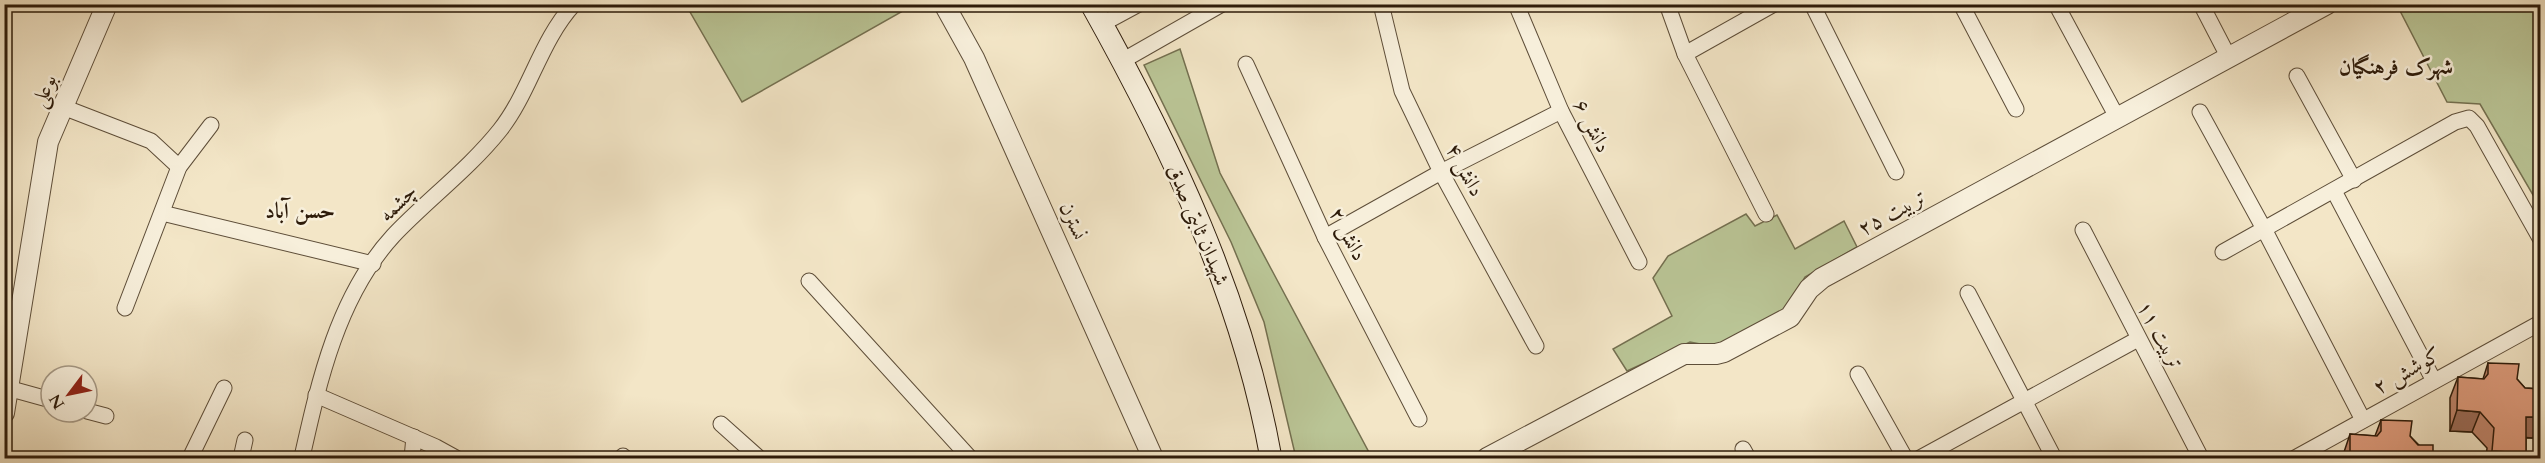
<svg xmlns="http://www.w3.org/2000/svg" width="2545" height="463" font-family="Cardo,Amiri,serif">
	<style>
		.green { fill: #bac596; stroke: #747050; stroke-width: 1.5 }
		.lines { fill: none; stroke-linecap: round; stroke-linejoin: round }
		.minor-casing { stroke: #5e4e39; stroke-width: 17 }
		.tertiary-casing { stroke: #5e4e39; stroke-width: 22 }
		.secondary-casing { stroke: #2d1b0a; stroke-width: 23 }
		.minor { stroke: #f7efdb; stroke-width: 15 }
		.tertiary { stroke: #f7efdb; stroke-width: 20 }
		.secondary { stroke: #f7efdb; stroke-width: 21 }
		.wall { fill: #bf856b; stroke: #2d1b0a; stroke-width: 1.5 }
		.shaded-wall { fill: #9b6c57; stroke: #2d1b0a; stroke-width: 1.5 }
		.building { fill: #de9b7c; stroke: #2d1b0a; stroke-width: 1.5 }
		.labels { text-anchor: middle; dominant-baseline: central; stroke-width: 5; stroke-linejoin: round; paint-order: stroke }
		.street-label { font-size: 21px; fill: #2d1b0a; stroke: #f7efdb }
		.neighbourhood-label { font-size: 22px; font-weight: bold; fill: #2d1b0a; stroke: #f7efdb }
	</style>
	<rect width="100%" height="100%" fill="#f3e6c7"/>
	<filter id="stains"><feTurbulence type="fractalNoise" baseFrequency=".00333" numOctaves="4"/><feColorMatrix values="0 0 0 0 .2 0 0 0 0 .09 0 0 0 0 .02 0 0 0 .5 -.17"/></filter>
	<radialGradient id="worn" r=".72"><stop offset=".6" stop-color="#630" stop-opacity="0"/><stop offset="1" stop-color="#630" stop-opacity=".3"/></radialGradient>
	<g class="green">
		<polygon points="909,5 910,7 742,102 686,5"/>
		<polygon points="2397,5 2540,5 2540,207 2480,104 2447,102"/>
		<polygon points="1180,49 1220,173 1372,458 1296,458 1264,322 1231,242 1144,65"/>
		<polygon points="1746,214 1755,226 1777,215 1795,249 1844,221 1857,247 1805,277 1786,309 1716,347 1690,342 1627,371 1613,349 1672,316 1653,278 1668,256"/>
	</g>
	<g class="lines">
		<defs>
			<g id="minor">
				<polyline points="1381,4 1402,91 1441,172 1536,346"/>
				<polyline points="1516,4 1561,111 1639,262"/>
				<polyline points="1667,4 1685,54 1766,214"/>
				<polyline points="1812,4 1896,172"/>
				<polyline points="1961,4 2016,109"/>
				<polyline points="2056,4 2118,119"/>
				<polyline points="2201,4 2229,58"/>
				<polyline points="1102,24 1139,4"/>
				<polyline points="1685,54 1774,4"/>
				<polyline points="1122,61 1222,4"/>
				<polyline points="1246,64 1325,237 1419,419"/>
				<polyline points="2297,76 2354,180"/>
				<polyline points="63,107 151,141 179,167"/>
				<polyline points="2200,112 2264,229 2363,420"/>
				<polyline points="2334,191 2434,381"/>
				<polyline points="162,213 373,264"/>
				<polyline points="2083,230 2201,458"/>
				<polyline points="1325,237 1441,172 1561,111"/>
				<polyline points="2223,252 2455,122 2469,118 2477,126 2540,238"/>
				<polyline points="809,281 970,458"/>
				<polyline points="1968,293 2054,458"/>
				<polyline points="125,308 179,167 211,125"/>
				<polyline points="1858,374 1905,458"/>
				<polyline points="4,387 51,400"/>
				<polyline points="316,395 436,447 456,458"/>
				<polyline points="87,411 106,416"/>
				<polyline points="721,424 759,458"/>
				<polyline points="1743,449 1748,458"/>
				<polyline points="623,456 625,458"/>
				<path d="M 302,457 C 319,381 338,296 393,236 C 427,200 469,169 500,130 C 530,92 540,41 574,4"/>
				<polyline points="190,458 224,388"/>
				<polyline points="241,458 245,440"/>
				<polyline points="412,458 414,437"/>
				<polyline points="1920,458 2138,339"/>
				<polyline points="2295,458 2540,323"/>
			</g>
			<g id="tertiary">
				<polyline points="944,4 974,58 1153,458"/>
				<polyline points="4,413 48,142 107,4"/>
				<polyline points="1487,458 1684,354 1716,354 1724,352 1790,317 1809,289 1822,278 2327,4"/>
			</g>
			<path id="secondary" d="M 1091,4 C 1171,147 1242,296 1271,458"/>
		</defs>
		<use href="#minor" class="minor-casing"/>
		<use href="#tertiary" class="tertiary-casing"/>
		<use href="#secondary" class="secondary-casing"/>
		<use href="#minor" class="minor"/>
		<use href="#tertiary" class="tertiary"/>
		<use href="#secondary" class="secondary"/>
	</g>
	<g class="wall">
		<polygon points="2488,363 2517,379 2525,388 2540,389 2541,418 2533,438 2526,438 2526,453 2524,459 2486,459 2487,448 2472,432 2450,431 2450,398 2458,377 2483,379"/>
		<polygon points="2381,420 2410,436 2433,459 2343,459 2343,455 2350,434 2375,436"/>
	</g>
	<g class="shaded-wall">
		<polygon points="2457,410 2480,412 2472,432 2450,431"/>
		<polygon points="2526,417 2541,417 2533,438 2519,437"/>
		<polygon points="2492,451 2526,453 2524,459 2489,459"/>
	</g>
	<g class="building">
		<polygon points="2488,363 2519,364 2517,379 2525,388 2540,389 2541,417 2526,417 2526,453 2492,451 2494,428 2480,412 2457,410 2458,377 2484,379 2488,374"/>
		<polygon points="2381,420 2412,421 2410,436 2418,445 2433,445 2433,459 2350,459 2350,434 2377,436 2381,431"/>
	</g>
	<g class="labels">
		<g class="street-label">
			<text transform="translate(44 91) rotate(-67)">بوعلی</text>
			<text transform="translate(1592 126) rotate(63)">دانش ۶</text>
			<text transform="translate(1465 170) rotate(62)">دانش ۴</text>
			<text transform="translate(398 203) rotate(-45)">چشمه</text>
			<text transform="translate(1892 213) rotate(-28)">تربیت ۲۵</text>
			<text transform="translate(1073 221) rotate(66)">نسترن</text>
			<text transform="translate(1198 225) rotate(67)">شهیدان ثابتی صدق</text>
			<text transform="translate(1348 234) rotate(63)">دانش ۲</text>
			<text transform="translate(2160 335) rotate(62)">تربیت ۱۱</text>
			<text transform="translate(2407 371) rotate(-29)">کوشش ۲</text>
		</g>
		<g class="neighbourhood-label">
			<text x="2396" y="67">شهرک فرهنگیان</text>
			<text x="300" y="211">حسن آباد</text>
		</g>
	</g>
	<rect width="2545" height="463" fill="none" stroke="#f3e6c7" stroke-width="24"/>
	<rect x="6" y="6" width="2533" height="451" fill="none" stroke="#2d1b0a" stroke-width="3"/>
	<rect x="12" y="12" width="2521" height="439" fill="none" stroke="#2d1b0a" stroke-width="1.5"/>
	<g transform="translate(69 394) rotate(238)"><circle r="28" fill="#f7efdb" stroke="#a69a87" stroke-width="1.5"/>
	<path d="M0-4.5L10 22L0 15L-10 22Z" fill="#8f2418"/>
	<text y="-9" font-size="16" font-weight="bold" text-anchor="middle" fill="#2d1b0a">N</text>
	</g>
	<rect width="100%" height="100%" filter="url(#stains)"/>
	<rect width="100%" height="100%" fill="url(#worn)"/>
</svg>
